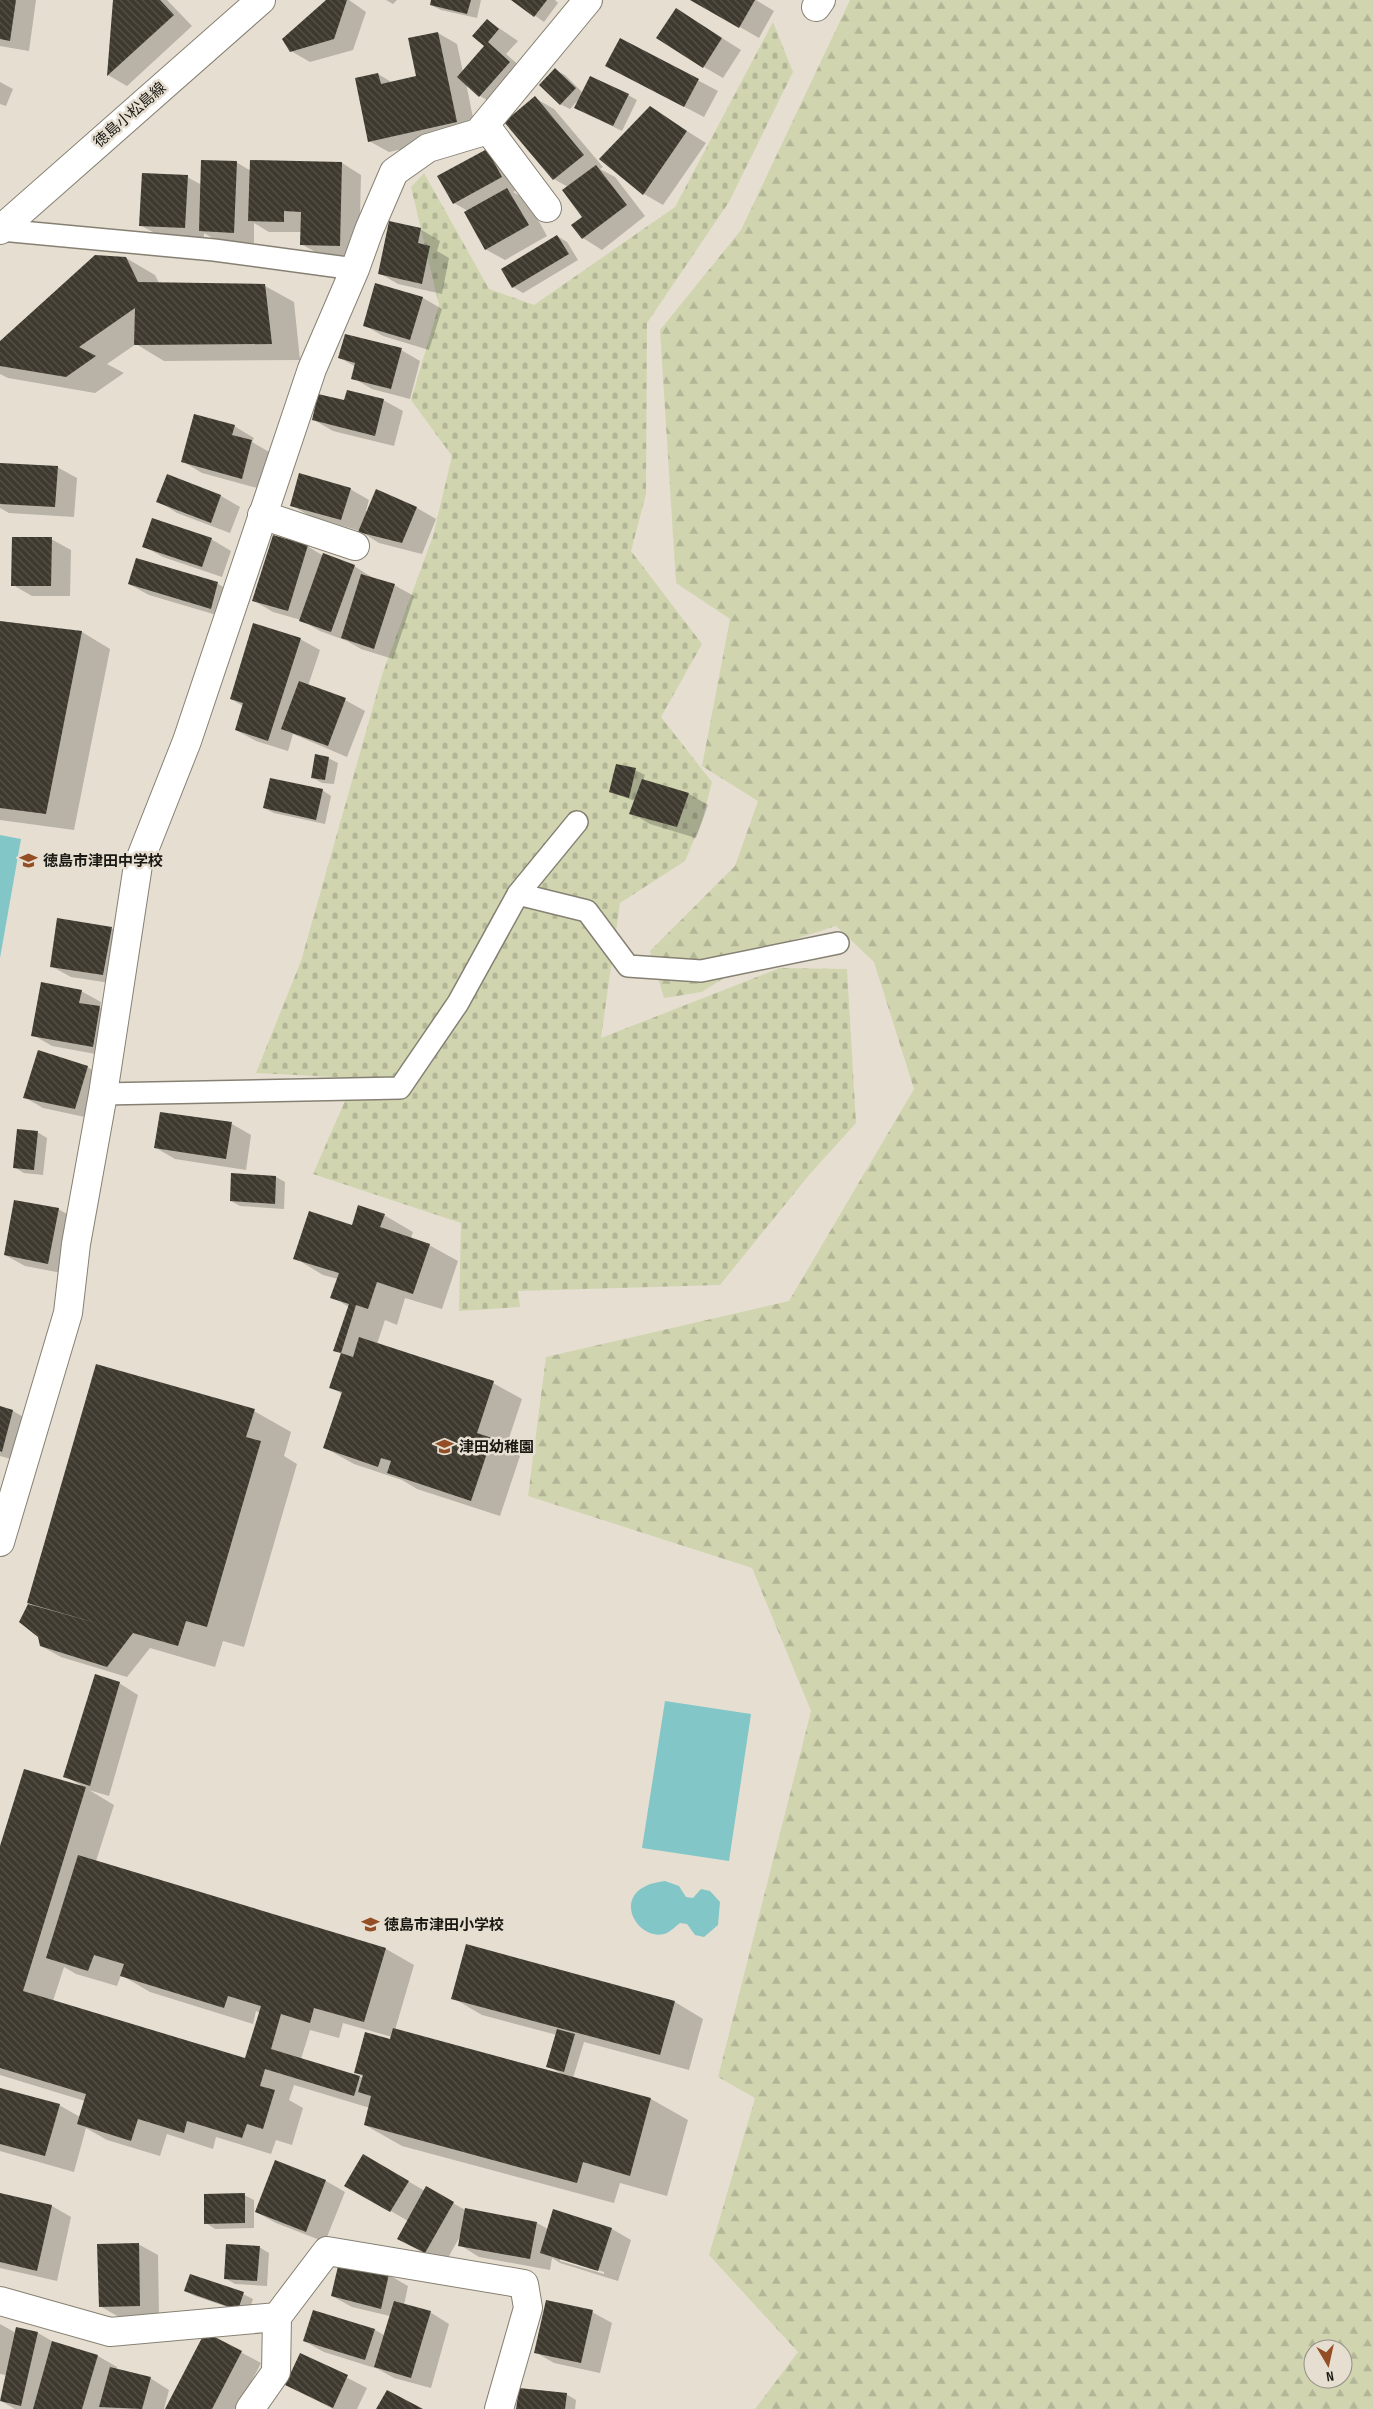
<svg xmlns="http://www.w3.org/2000/svg" width="1373" height="2409" font-family="'Sofia Sans Condensed','Noto Sans JP',sans-serif">
	<style>
		.forest { fill: url(#forest-firs); fill-rule: evenodd }
		.cemetery { fill: url(#cemetery-stones) }
		.water { fill: #82c6c8 }
		.shadow { fill: #0003; fill-rule: evenodd }
		.building { fill: url(#building-back-hatch) }
		.lines { fill: none; stroke-linecap: round; stroke-linejoin: round }
		.lane-casing { stroke: #868073; stroke-width: 24 }
		.street-casing { stroke: #868073; stroke-width: 30 }
		.secondary-casing { stroke: #868073; stroke-width: 30 }
		.lane { stroke: #fff; stroke-width: 21 }
		.street { stroke: #fff; stroke-width: 28 }
		.secondary { stroke: #fff; stroke-width: 28 }
		.labels { text-anchor: middle; dominant-baseline: central; stroke-width: 5; stroke-linejoin: round; paint-order: stroke }
		.street-label { font-size: 15px; fill: #1a1813; stroke: #e6dfd1 }
		.poi-label { font-size: 15px; font-weight: bold; fill: #1a1813; stroke: #e6dfd1; text-anchor: start }
	</style>
	<defs>
		<pattern id="forest-firs" width="22" height="20" patternUnits="userSpaceOnUse" patternTransform="scale(1.25)"><rect width="22" height="20" fill="#d0d5b0"/><path d="M5 1l3.5 6h-7zM16 11l3.5 6h-7z" fill="#b2b696"/></pattern>
		<pattern id="cemetery-stones" width="16" height="16" patternUnits="userSpaceOnUse" patternTransform="scale(1.25)"><rect width="16" height="16" fill="#d0d5b0"/><path d="M2 7V4a2 2 0 0 1 4 0v3zM10 15v-3a2 2 0 0 1 4 0v3z" fill="#b2b696"/></pattern>
		<pattern id="building-back-hatch" width="6" height="6" patternUnits="userSpaceOnUse" patternTransform="scale(1.25)"><rect width="6" height="6" fill="#3e392e"/><path d="M-1 5l2 2M0 0l6 6M5-1l2 2" fill="none" stroke="#57534a"/></pattern>
	</defs>
	<rect width="100%" height="100%" fill="#e6dfd1"/>
	<path class="forest" d="M 850,0 L 1373,0 L 1373,2409 L 755,2409 L 798,2352 L 709,2255 L 755,2098 L 718,2077 L 811,1711 L 752,1568 L 528,1496 L 546,1357 L 789,1301 L 914,1089 L 874,962 L 836,926 L 774,946 L 702,992 L 664,998 L 650,951 L 735,866 L 758,801 L 702,766 L 730,619 L 676,583 L 660,330 L 741,230 ZM 1313,2349 L 1343,2349 L 1343,2379 L 1313,2379 Z"/>
	<polygon class="cemetery" points="773,22 793,72 729,202 647,323 646,494 631,551 702,644 661,717 712,782 702,821 685,861 620,903 601,1038 780,968 847,969 856,1123 809,1175 720,1285 518,1291 520,1307 459,1311 461,1223 313,1174 355,1078 256,1073 301,961 382,675 433,536 452,456 411,400 439,305 411,187 424,173 489,289 534,305 675,207"/>
	<g class="water">
		<polygon points="0,835 21,839 0,958"/>
		<polygon points="665,1701 751,1714 729,1861 642,1848"/>
		<path d="M 665,1881 L 679,1886 L 686,1897 L 693,1898 L 701,1889 L 710,1891 L 720,1902 L 718,1925 L 704,1937 L 695,1935 L 687,1924 L 680,1923 C 676,1926 671,1931 667,1933 C 638,1945 604,1888 665,1881 Z"/>
	</g>
	<g class="shadow">
		<polygon points="0,0 36,0 29,51 0,46"/>
		<polygon points="114,0 167,0 192,26 127,86 108,75"/>
		<polygon points="328,0 349,0 366,12 353,50 310,62 291,51"/>
		<polygon points="386,0 397,0 393,4"/>
		<polygon points="433,0 481,0 477,18 441,10 431,5"/>
		<polygon points="513,0 555,0 558,3 544,22"/>
		<polygon points="693,0 756,0 774,11 759,38"/>
		<polygon points="487,20 518,41 506,54 529,74 499,107 480,96 466,83 476,133 389,152 369,141 378,74 393,83 418,77 438,33 457,44 463,72 486,46"/>
		<polygon points="695,21 741,50 723,78 704,67"/>
		<polygon points="620,39 718,91 704,117 606,66"/>
		<polygon points="555,70 565,75 583,93 628,95 637,100 622,131 585,113 580,98 570,109 560,104"/>
		<polygon points="0,82 13,89 6,106 0,104"/>
		<polygon points="535,98 554,109 603,167 600,169 615,177 645,216 602,250 583,238 573,226 584,217 568,187 554,179 506,122"/>
		<polygon points="650,108 706,143 663,205 644,194 601,159"/>
		<polygon points="487,150 521,188 513,192 527,200 547,236 505,260 485,249 468,211 454,203"/>
		<polygon points="236,162 251,171 342,163 361,175 359,256 321,255 301,244 302,232 269,232 254,223 254,243 219,242 204,233 204,239 160,236 140,225 187,177 202,185"/>
		<polygon points="420,229 440,241 437,251 449,258 442,294 398,284 379,273"/>
		<polygon points="557,236 567,242 578,260 523,293 513,287 502,269"/>
		<polygon points="126,258 155,275 159,283 265,286 294,302 300,360 164,361 136,344 107,364 124,373 95,393 8,378 0,374 0,343"/>
		<polygon points="376,284 423,298 442,309 429,350 383,336 364,325"/>
		<polygon points="401,350 420,361 410,399 372,389 353,378 356,367 340,358"/>
		<polygon points="383,400 403,411 394,446 333,431 314,420 345,402"/>
		<polygon points="234,426 254,438 252,442 271,453 261,489 202,473 182,461"/>
		<polygon points="0,464 57,467 77,478 74,517 9,513 0,508"/>
		<polygon points="168,476 221,496 240,507 230,533 177,513 158,501"/>
		<polygon points="350,489 369,500 366,511 368,511 377,491 417,508 436,519 422,554 379,543 360,531 310,516 291,505"/>
		<polygon points="51,539 71,550 70,596 32,596 13,585"/>
		<polygon points="211,539 231,551 222,577 163,557 143,546"/>
		<polygon points="307,546 322,555 354,566 373,578 394,585 414,596 393,659 361,649 347,641 320,631 301,620 273,612 254,601"/>
		<polygon points="136,560 218,584 237,595 230,619 149,595 129,584"/>
		<polygon points="0,622 82,632 110,649 74,830 0,820"/>
		<polygon points="300,639 320,650 308,686 345,700 365,711 347,757 293,734 288,751 256,741 236,730 243,706 231,699"/>
		<polygon points="328,758 338,763 334,784 322,783 312,777"/>
		<polygon points="635,770 645,775 643,781 689,794 708,805 696,838 650,824 631,813 635,801 610,792"/>
		<polygon points="322,790 331,796 325,824 274,813 264,808"/>
		<polygon points="111,928 131,939 123,985 71,977 51,966"/>
		<polygon points="81,991 101,1002 100,1008 119,1019 112,1057 52,1046 33,1035"/>
		<polygon points="87,1067 107,1078 94,1119 43,1108 24,1097"/>
		<polygon points="232,1124 251,1135 246,1170 175,1159 156,1148"/>
		<polygon points="37,1132 47,1138 43,1175 24,1173 14,1167"/>
		<polygon points="232,1174 276,1177 285,1182 284,1209 240,1206 231,1201"/>
		<polygon points="58,1209 78,1220 67,1274 25,1266 5,1255"/>
		<polygon points="384,1215 413,1232 411,1238 429,1245 458,1261 442,1309 405,1298 397,1325 385,1320 377,1344 493,1383 522,1399 506,1447 520,1456 500,1516 417,1489 402,1480 354,1464 325,1448 342,1394 331,1387 342,1354 334,1350 349,1307 332,1297 338,1279 323,1275 295,1258 353,1226"/>
		<polygon points="0,1407 13,1411 32,1422 22,1462 0,1456"/>
		<polygon points="254,1411 291,1432 284,1456 297,1464 244,1647 223,1641 215,1667 150,1648 127,1677 61,1657 41,1646 36,1607 28,1602"/>
		<path d="M 119,1683 L 138,1695 L 109,1796 L 89,1790 L 114,1805 L 96,1861 L 386,1949 L 414,1965 L 395,2030 L 560,2073 L 548,2066 L 557,2035 L 482,2015 L 453,1998 L 467,1946 L 675,2002 L 703,2019 L 689,2070 L 584,2042 L 573,2078 L 651,2099 L 688,2120 L 667,2196 L 620,2183 L 614,2203 L 402,2146 L 365,2125 L 370,2108 L 294,2085 L 289,2100 L 303,2108 L 292,2145 L 276,2140 L 271,2154 L 216,2137 L 213,2149 L 167,2134 L 160,2156 L 107,2140 L 86,2128 L 74,2172 L 0,2151 L 0,2089 L 59,2105 L 80,2117 L 85,2101 L 0,2075 L 0,1850 L 82,1786 L 65,1776 ZM 64,1967 L 76,1974 L 117,1986 L 121,1975 L 150,1992 L 253,2024 L 256,2011 L 260,2013 L 246,2059 L 53,2001 ZM 343,2023 L 392,2037 L 356,2072 L 364,2078 L 301,2059 L 310,2030 L 339,2038 Z"/>
		<path d="M 363,2155 L 425,2191 L 427,2188 L 465,2210 L 537,2223 L 548,2229 L 612,2229 L 631,2240 L 618,2281 L 560,2263 L 552,2258 L 550,2270 L 479,2257 L 460,2245 L 462,2233 L 445,2263 L 418,2249 L 408,2221 L 346,2185 ZM 560,2258 L 604,2272 L 604,2274 L 560,2261 Z"/>
		<polygon points="276,2161 326,2181 345,2192 325,2242 276,2223 256,2212"/>
		<polygon points="0,2194 52,2206 71,2217 57,2281 0,2268"/>
		<polygon points="244,2195 254,2200 254,2228 215,2229 206,2223"/>
		<polygon points="138,2244 158,2255 159,2316 119,2317 100,2306"/>
		<polygon points="259,2247 269,2253 267,2286 235,2284 225,2278"/>
		<polygon points="389,2275 408,2286 404,2305 430,2312 449,2324 431,2388 394,2378 378,2369 324,2352 304,2341 375,2330 384,2335 390,2316 352,2307 332,2296"/>
		<polygon points="191,2276 243,2294 253,2299 248,2314 195,2296 185,2291"/>
		<polygon points="592,2312 612,2323 600,2373 554,2363 535,2352"/>
		<polygon points="0,2324 16,2333 38,2333 57,2344 98,2356 117,2367 116,2370 150,2378 169,2390 164,2409 15,2409 1,2401 6,2375 0,2374"/>
		<polygon points="206,2334 261,2363 237,2409 166,2409"/>
		<polygon points="301,2354 367,2388 357,2409 333,2409 287,2385"/>
		<polygon points="566,2394 576,2400 575,2409 517,2409"/>
	</g>
	<g class="building">
		<polygon points="0,0 16,0 10,41 0,39"/>
		<polygon points="113,0 160,0 174,15 107,76"/>
		<polygon points="326,0 347,0 334,39 290,52 282,39"/>
		<polygon points="431,0 471,0 467,14 430,5"/>
		<polygon points="511,0 547,0 534,17"/>
		<polygon points="690,0 755,0 739,28"/>
		<polygon points="676,8 722,38 703,68 656,38"/>
		<polygon points="487,19 499,29 488,42 510,62 479,97 457,77 484,46 472,36"/>
		<polygon points="438,32 457,122 368,142 355,78 378,73 381,84 416,76 408,38"/>
		<polygon points="620,38 699,79 684,107 605,66"/>
		<polygon points="555,68 576,88 560,105 539,85"/>
		<polygon points="590,76 629,94 613,126 574,108"/>
		<polygon points="535,96 584,155 553,180 504,122"/>
		<polygon points="650,106 687,131 643,195 599,159"/>
		<polygon points="487,149 502,177 453,204 437,176"/>
		<polygon points="201,160 237,161 234,233 199,231"/>
		<polygon points="250,160 342,162 340,246 300,245 301,212 284,211 284,222 248,221"/>
		<polygon points="596,165 627,205 582,239 571,225 582,217 562,190"/>
		<polygon points="142,173 188,175 185,228 139,226"/>
		<polygon points="507,188 529,225 485,250 464,212"/>
		<polygon points="389,221 421,228 418,243 430,246 422,284 378,274"/>
		<polygon points="557,235 569,254 512,288 501,269"/>
		<polygon points="95,255 126,257 138,282 265,284 272,344 134,345 135,308 79,347 96,356 66,377 0,366 0,341"/>
		<polygon points="375,283 423,297 410,340 363,326"/>
		<polygon points="345,334 402,348 391,389 351,379 355,363 338,358"/>
		<polygon points="347,390 384,399 375,436 312,420 318,394 344,400"/>
		<polygon points="194,414 235,425 232,435 252,440 242,479 181,462"/>
		<polygon points="0,463 58,466 55,507 0,504"/>
		<polygon points="299,473 351,488 341,520 290,506"/>
		<polygon points="167,474 221,495 211,523 156,502"/>
		<polygon points="376,489 417,507 402,543 358,532"/>
		<polygon points="152,518 212,538 202,567 142,547"/>
		<polygon points="273,535 308,545 288,611 252,601"/>
		<polygon points="12,537 52,537 51,586 11,586"/>
		<polygon points="323,553 355,565 331,632 299,621"/>
		<polygon points="136,558 218,582 211,609 128,584"/>
		<polygon points="361,574 395,584 374,649 341,638"/>
		<polygon points="0,621 82,631 46,814 0,808"/>
		<polygon points="253,623 301,638 268,741 235,730 243,703 230,699"/>
		<polygon points="299,681 346,698 328,746 281,729"/>
		<polygon points="315,754 329,757 325,780 311,778"/>
		<polygon points="616,764 636,768 629,798 609,792"/>
		<polygon points="270,778 323,789 316,820 263,808"/>
		<polygon points="642,779 689,793 677,827 629,814"/>
		<polygon points="57,918 112,927 103,975 50,967"/>
		<polygon points="41,982 82,990 79,1003 100,1006 93,1047 31,1036"/>
		<polygon points="38,1050 88,1066 75,1109 23,1098"/>
		<polygon points="160,1112 232,1122 226,1159 154,1148"/>
		<polygon points="17,1129 38,1131 34,1170 13,1168"/>
		<polygon points="231,1173 276,1176 275,1204 230,1201"/>
		<polygon points="14,1200 59,1208 48,1264 4,1255"/>
		<polygon points="358,1205 385,1214 380,1227 430,1244 413,1294 377,1282 368,1309 356,1305 341,1353 333,1351 349,1304 330,1298 339,1273 293,1259 309,1211 352,1225"/>
		<polygon points="359,1337 494,1381 477,1433 492,1438 471,1501 387,1473 391,1461 381,1458 378,1467 323,1448 342,1392 329,1388 341,1353 353,1357"/>
		<polygon points="96,1364 255,1409 246,1437 261,1441 207,1627 186,1621 178,1646 133,1633 107,1667 40,1646 38,1637 19,1622 28,1604 100,1624 27,1603"/>
		<polygon points="0,1406 13,1410 2,1452 0,1451"/>
		<polygon points="95,1674 120,1682 90,1786 63,1777"/>
		<polygon points="24,1769 86,1787 23,1991 245,2058 261,2006 228,1996 224,2008 120,1976 124,1964 94,1955 88,1971 46,1958 78,1855 386,1948 364,2022 314,2008 310,2023 281,2014 271,2049 360,2076 354,2096 265,2069 260,2086 275,2090 263,2129 247,2124 242,2138 187,2121 184,2133 138,2119 131,2141 77,2124 86,2094 0,2068 0,1846"/>
		<polygon points="466,1944 675,2001 660,2055 451,1999"/>
		<polygon points="393,2028 651,2098 630,2176 583,2162 577,2183 364,2125 371,2096 358,2092 363,2075 354,2073 365,2032 390,2039"/>
		<polygon points="557,2029 575,2034 564,2072 546,2067"/>
		<polygon points="0,2088 60,2104 45,2156 0,2144"/>
		<polygon points="363,2154 409,2181 390,2212 344,2186"/>
		<polygon points="275,2160 326,2180 306,2232 255,2212"/>
		<polygon points="426,2186 454,2202 425,2253 397,2239"/>
		<polygon points="0,2193 52,2205 37,2271 0,2262"/>
		<polygon points="245,2193 245,2223 204,2224 204,2194"/>
		<polygon points="465,2208 537,2222 530,2259 458,2246"/>
		<polygon points="553,2209 612,2228 598,2271 540,2253"/>
		<polygon points="139,2243 140,2306 99,2307 97,2244"/>
		<polygon points="226,2244 260,2246 257,2281 224,2279"/>
		<polygon points="339,2262 389,2274 381,2309 331,2296"/>
		<polygon points="190,2274 244,2292 238,2310 184,2291"/>
		<polygon points="546,2300 593,2310 581,2363 534,2353"/>
		<polygon points="394,2301 431,2311 411,2378 374,2367"/>
		<polygon points="313,2310 375,2329 365,2360 303,2341"/>
		<polygon points="16,2327 38,2332 21,2406 0,2401"/>
		<polygon points="205,2332 242,2351 212,2409 165,2409"/>
		<polygon points="52,2341 98,2355 82,2409 33,2409"/>
		<polygon points="300,2353 348,2375 333,2408 285,2385"/>
		<polygon points="110,2367 151,2377 142,2409 99,2407"/>
		<polygon points="519,2388 567,2393 565,2409 516,2409"/>
		<polygon points="387,2390 423,2409 376,2409"/>
	</g>
	<g class="lines">
		<defs>
			<g id="lane">
				<polyline points="0,230 214,250 355,269"/>
				<polyline points="518,894 577,822"/>
				<polyline points="103,1094 400,1088 458,1003 518,894 587,911 628,966 701,971 838,943"/>
			</g>
			<g id="street">
				<polyline points="816,7 821,0"/>
				<polyline points="485,125 547,208"/>
				<polyline points="262,515 355,546"/>
				<polyline points="0,1542 68,1313 76,1244 103,1094 138,865 187,741 312,369 355,269 369,230 394,172 428,148 478,133 588,0"/>
				<polyline points="0,2301 110,2332 277,2317 327,2251 524,2284 528,2308 499,2409"/>
				<polyline points="250,2409 276,2372 277,2317"/>
			</g>
			<polyline id="secondary" points="0,230 261,0"/>
		</defs>
		<use href="#lane" class="lane-casing"/>
		<use href="#street" class="street-casing"/>
		<use href="#secondary" class="secondary-casing"/>
		<use href="#lane" class="lane"/>
		<use href="#street" class="street"/>
		<use href="#secondary" class="secondary"/>
	</g>
	<defs>
		<symbol id="school-bare" viewBox="-9 -9 18 18"><path d="M0-5L7-2L0 1L-7-2ZM-4 1L0 2.5L4 1V4Q0 6-4 4Z" fill="#944e25" stroke="#e6dfd1" stroke-width="2.5" paint-order="stroke"/></symbol>
	</defs>
	<g fill-rule="evenodd">
		<use href="#school-bare" x="16" y="848" width="25" height="25"/>
		<use href="#school-bare" x="432" y="1434" width="25" height="25"/>
		<use href="#school-bare" x="358" y="1912" width="25" height="25"/>
	</g>
	<g class="labels">
		<g class="street-label">
			<text transform="translate(130 115) rotate(-41)">徳島小松島線</text>
		</g>
		<g class="poi-label">
			<text x="43" y="861">徳島市津田中学校</text>
			<text x="459" y="1447">津田幼稚園</text>
			<text x="384" y="1925">徳島市津田小学校</text>
		</g>
	</g>
	<g transform="translate(1328 2364) rotate(171)"><circle r="24" fill="#e6dfd1" stroke="#948f85"/>
	<path d="M0-4L9 19L0 12L-9 19Z" fill="#944e25"/>
	<text y="-8" font-size="14" font-weight="bold" text-anchor="middle" fill="#1a1813">N</text>
	</g>
</svg>
